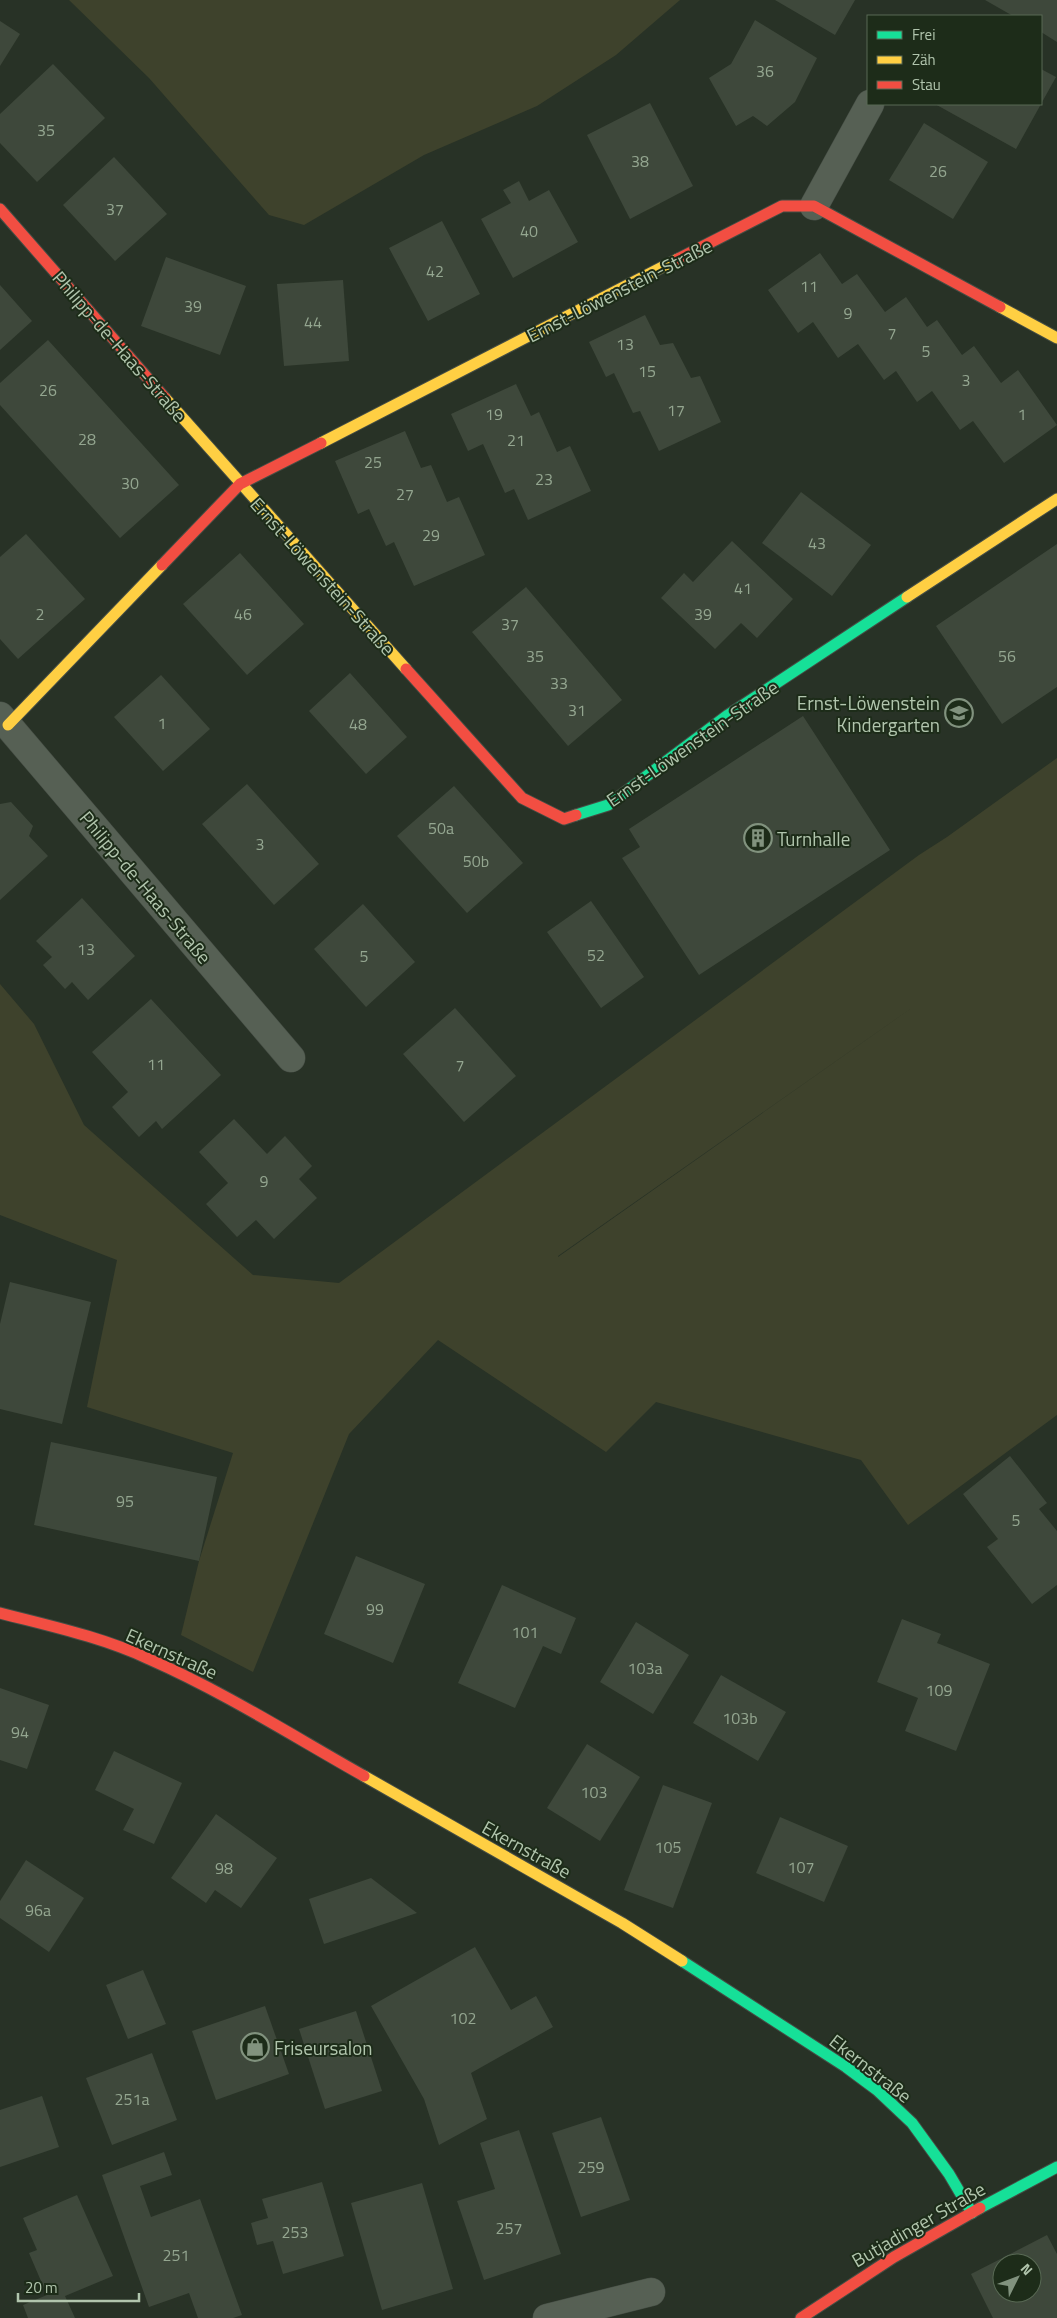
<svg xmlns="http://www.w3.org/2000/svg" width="1057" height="2318" font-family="'Titillium Web',sans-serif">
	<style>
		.green { fill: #3e422c; fill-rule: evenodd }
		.building { fill: #3e483b; fill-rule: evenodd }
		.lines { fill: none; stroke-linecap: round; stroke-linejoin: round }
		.street-casing { stroke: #454d44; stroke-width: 29 }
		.fast-casing { stroke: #454d44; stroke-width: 13 }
		.slow-casing { stroke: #454d44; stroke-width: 13 }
		.jam-casing { stroke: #454d44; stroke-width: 13 }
		.street { stroke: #566054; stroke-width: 28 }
		.fast { stroke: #16e098; stroke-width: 11 }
		.slow { stroke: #ffcf43; stroke-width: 11 }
		.jam { stroke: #f24e42; stroke-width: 11 }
		.labels { text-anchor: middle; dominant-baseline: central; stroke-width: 4; stroke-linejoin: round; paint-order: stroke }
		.number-label { font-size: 16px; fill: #94a690 }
		.street-label { font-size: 19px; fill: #b1c5ad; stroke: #1d2c19 }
		.poi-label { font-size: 19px; fill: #b1c5ad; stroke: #1d2c19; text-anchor: start }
	</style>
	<rect width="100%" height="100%" fill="#283226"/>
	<g class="green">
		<polygon points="69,0 680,0 616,55 537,106 424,155 304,225 269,215 149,78"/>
		<path d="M 1057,758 L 1057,1415 L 908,1525 L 861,1460 L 656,1402 L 606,1452 L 438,1340 L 349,1434 L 253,1672 L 181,1635 L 199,1561 L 233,1453 L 87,1407 L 117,1260 L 0,1215 L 0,984 L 34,1024 L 84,1125 L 253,1275 L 339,1283 L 919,855 L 947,837 ZM 923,1000 L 558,1257 L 558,1256 Z"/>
	</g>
	<g class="building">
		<polygon points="775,0 855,0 835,35"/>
		<polygon points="985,0 1057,0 1057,42 1041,32 1041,16 1013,16"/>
		<polygon points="755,20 817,58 795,102 767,126 753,116 736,126 709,78 731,64"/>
		<polygon points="0,21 20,34 0,66"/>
		<polygon points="53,64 105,118 37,182 0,143 0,114"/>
		<polygon points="1041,69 1056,77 1016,149 935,104 1041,104"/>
		<polygon points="650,103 693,186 630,219 587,135"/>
		<polygon points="924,123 988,162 953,219 889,180"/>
		<polygon points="114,157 167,214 115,261 63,205"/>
		<polygon points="519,181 529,201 549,190 578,242 513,278 481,219 511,203 503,190"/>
		<polygon points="442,221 480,294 428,321 389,248"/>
		<polygon points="820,253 842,284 857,274 885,312 906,297 927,327 937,320 962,355 974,346 1001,383 1018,370 1057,425 1004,463 973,421 960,430 932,391 917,402 896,371 884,380 858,344 838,358 813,322 798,333 768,290"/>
		<polygon points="166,257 246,286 220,355 141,326"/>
		<polygon points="343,280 349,361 284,366 277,284"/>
		<polygon points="0,285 32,321 0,350"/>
		<polygon points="645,315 660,345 673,343 691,378 700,376 721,422 659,451 640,411 633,413 614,373 606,377 589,342"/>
		<polygon points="48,340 179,485 120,538 0,405 0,383"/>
		<polygon points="516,384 531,416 539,412 557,452 570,446 591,491 528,520 514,489 505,493 483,444 468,451 451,414"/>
		<polygon points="405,431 421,468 431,465 447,502 459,497 485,555 414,586 394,542 386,546 369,509 358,514 335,461"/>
		<polygon points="801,492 871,545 832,596 762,543"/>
		<polygon points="26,534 85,599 18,659 0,639 0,557"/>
		<polygon points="732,541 793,599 757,638 741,623 715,649 661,598 684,573 693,582"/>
		<polygon points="1057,544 1057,687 1002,724 936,626"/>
		<polygon points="240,553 304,624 247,675 183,604"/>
		<polygon points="526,587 622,700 568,746 472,632"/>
		<polygon points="350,673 407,737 366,774 309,711"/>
		<polygon points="161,675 210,729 163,771 114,717"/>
		<polygon points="803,716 890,850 699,975 622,858 640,847 629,829"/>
		<polygon points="247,784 319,864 274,905 202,824"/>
		<polygon points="454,786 523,863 467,913 397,836"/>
		<polygon points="11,802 33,826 29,836 48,856 0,900 0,804"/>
		<polygon points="82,898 135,956 88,1000 72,982 65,989 43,965 52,957 36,941"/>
		<polygon points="591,901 644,977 601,1008 547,932"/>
		<polygon points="363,904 415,962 366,1007 314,949"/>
		<polygon points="151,999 221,1075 162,1129 156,1121 139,1137 112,1107 128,1092 92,1052"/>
		<polygon points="455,1008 516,1076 464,1122 403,1054"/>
		<polygon points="234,1119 267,1154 285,1136 312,1166 299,1179 317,1198 274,1239 256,1220 237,1237 206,1204 228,1183 199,1152"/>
		<polygon points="10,1282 91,1302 62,1424 0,1409 0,1324"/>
		<polygon points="51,1442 217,1477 199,1561 34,1525"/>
		<polygon points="1010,1456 1047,1503 1039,1509 1057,1531 1057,1585 1032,1604 987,1547 998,1539 963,1494"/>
		<polygon points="356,1556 425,1584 393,1663 324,1634"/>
		<polygon points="502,1585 576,1618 561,1654 543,1646 515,1708 458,1683"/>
		<polygon points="902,1619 941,1634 937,1643 990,1664 956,1751 905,1731 918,1698 877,1682"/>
		<polygon points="636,1622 689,1655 653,1714 600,1682"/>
		<polygon points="721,1675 786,1712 758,1761 693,1723"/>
		<polygon points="0,1688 49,1705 27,1769 0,1760"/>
		<polygon points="587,1744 640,1777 600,1841 547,1808"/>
		<polygon points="114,1751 182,1783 154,1844 123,1830 134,1809 95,1790"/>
		<polygon points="663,1785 712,1803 673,1908 624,1890"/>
		<polygon points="216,1814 277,1858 241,1908 215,1890 206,1903 171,1878"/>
		<polygon points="780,1817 848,1846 824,1902 756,1873"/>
		<polygon points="26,1860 84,1898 49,1952 0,1918 0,1901"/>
		<polygon points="371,1878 417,1913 324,1944 309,1899"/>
		<polygon points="475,1947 511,2010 536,1996 553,2027 471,2073 487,2119 439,2145 424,2099 371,2006"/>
		<polygon points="143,1970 166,2024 128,2039 106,1985"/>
		<polygon points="265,2006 289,2074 216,2100 192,2031"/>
		<polygon points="356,2011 382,2091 325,2109 299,2029"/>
		<polygon points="152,2053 177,2120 112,2145 86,2078"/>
		<polygon points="42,2096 59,2147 0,2167 0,2110"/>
		<polygon points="601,2117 630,2200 581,2217 552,2133"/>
		<polygon points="519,2130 561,2254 484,2280 457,2201 495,2189 480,2143"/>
		<polygon points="164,2152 172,2175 140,2186 151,2217 200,2199 242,2315 233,2318 198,2318 189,2293 149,2307 102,2175"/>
		<polygon points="322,2182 344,2256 283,2274 273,2241 257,2245 251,2223 268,2218 262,2199"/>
		<polygon points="422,2183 453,2289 382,2310 351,2203"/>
		<polygon points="77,2195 113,2276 65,2296 75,2318 28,2318 23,2305 47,2295 29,2253 37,2250 23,2218"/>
		<path d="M 1047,2235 L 1057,2254 L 1057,2318 L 993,2318 L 971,2274 ZM 1002,2263 L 1032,2263 L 1032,2293 L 1002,2293 Z"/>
	</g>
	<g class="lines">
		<defs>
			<g id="street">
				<polyline points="814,206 870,104"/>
				<polyline points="0,716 291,1058"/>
				<polyline points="547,2318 651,2292"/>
			</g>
			<g id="fast">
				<polyline points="576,815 608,805 728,715 907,597"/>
				<polyline points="682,1961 846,2067 877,2090 912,2123 949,2174 972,2213"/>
				<polyline points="980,2208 1057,2167"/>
			</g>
			<g id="slow">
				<polyline points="1000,307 1057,338"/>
				<polyline points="165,398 406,669"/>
				<polyline points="321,443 678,259"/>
				<polyline points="907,597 1057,499"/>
				<polyline points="8,725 162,565"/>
				<polyline points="364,1776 622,1923 682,1961"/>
			</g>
			<g id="jam">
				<polyline points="0,209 165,398"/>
				<polyline points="678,259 782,206 814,206 1000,307"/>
				<polyline points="162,565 240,484 321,443"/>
				<polyline points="406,669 522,798 564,819 576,815"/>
				<path d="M 0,1613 C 50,1626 102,1637 149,1659 C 224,1692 293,1736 364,1776"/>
				<polyline points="801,2318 894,2257 980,2208"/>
			</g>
		</defs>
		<use href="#street" class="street-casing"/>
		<use href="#fast" class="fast-casing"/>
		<use href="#slow" class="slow-casing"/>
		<use href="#jam" class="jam-casing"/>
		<use href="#street" class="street"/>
		<use href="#fast" class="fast"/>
		<use href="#slow" class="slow"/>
		<use href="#jam" class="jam"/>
	</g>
	<defs>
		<symbol id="school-ring" viewBox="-11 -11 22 22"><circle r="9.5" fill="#1d2c19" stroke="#81927e" stroke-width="1.5"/><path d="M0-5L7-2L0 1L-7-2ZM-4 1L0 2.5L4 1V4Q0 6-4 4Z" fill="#81927e"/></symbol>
		<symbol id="building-ring" viewBox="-11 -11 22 22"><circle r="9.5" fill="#1d2c19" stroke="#81927e" stroke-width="1.5"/><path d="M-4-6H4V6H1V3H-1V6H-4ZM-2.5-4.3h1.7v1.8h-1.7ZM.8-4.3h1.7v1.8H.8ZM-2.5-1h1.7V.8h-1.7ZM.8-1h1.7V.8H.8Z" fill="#81927e"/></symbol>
		<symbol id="shop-ring" viewBox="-11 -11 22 22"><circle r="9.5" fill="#1d2c19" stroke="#81927e" stroke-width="1.5"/><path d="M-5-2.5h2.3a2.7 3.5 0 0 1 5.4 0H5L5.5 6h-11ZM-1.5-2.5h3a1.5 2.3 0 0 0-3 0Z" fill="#81927e"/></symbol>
	</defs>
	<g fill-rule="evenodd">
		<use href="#school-ring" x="943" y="697" width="32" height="32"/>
		<use href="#building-ring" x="742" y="822" width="32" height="32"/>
		<use href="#shop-ring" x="239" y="2031" width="32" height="32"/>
	</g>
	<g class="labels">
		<g class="number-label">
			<text x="765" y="71">36</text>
			<text x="46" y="130">35</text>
			<text x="640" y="161">38</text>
			<text x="938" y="171">26</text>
			<text x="115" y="209">37</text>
			<text x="529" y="231">40</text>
			<text x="435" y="271">42</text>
			<text x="809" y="286">11</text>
			<text x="193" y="306">39</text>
			<text x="848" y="313">9</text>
			<text x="313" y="322">44</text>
			<text x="892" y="333">7</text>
			<text x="625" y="344">13</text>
			<text x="926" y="351">5</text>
			<text x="647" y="371">15</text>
			<text x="966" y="380">3</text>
			<text x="48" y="390">26</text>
			<text x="676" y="410">17</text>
			<text x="494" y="414">19</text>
			<text x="1022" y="414">1</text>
			<text x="87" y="439">28</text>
			<text x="516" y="440">21</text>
			<text x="373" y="462">25</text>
			<text x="544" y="479">23</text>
			<text x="130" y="483">30</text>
			<text x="405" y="494">27</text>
			<text x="431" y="535">29</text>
			<text x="817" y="543">43</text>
			<text x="743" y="588">41</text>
			<text x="40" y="614">2</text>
			<text x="243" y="614">46</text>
			<text x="703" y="614">39</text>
			<text x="510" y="624">37</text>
			<text x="535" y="656">35</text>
			<text x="1007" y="656">56</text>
			<text x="559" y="683">33</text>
			<text x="577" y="710">31</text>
			<text x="162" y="723">1</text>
			<text x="358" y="724">48</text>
			<text x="441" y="828">50a</text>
			<text x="260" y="844">3</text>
			<text x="476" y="861">50b</text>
			<text x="86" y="949">13</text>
			<text x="596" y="955">52</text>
			<text x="364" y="956">5</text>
			<text x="156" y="1064">11</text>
			<text x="460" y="1065">7</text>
			<text x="264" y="1181">9</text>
			<text x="125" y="1501">95</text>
			<text x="1016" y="1520">5</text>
			<text x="375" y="1609">99</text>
			<text x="525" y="1632">101</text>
			<text x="645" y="1668">103a</text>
			<text x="939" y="1690">109</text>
			<text x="740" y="1718">103b</text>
			<text x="20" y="1732">94</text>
			<text x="594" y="1792">103</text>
			<text x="668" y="1847">105</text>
			<text x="801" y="1867">107</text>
			<text x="224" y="1868">98</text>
			<text x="38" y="1910">96a</text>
			<text x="463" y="2018">102</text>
			<text x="132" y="2099">251a</text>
			<text x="591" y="2167">259</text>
			<text x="509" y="2228">257</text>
			<text x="295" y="2232">253</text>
			<text x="176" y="2255">251</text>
		</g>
		<g class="street-label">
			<text transform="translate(619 290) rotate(-27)">Ernst-Löwenstein-Straße</text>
			<text transform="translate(120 346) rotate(49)">Philipp-de-Haas-Straße</text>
			<text transform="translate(323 576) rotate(48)">Ernst-Löwenstein-Straße</text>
			<text transform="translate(692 743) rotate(-35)">Ernst-Löwenstein-Straße</text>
			<text transform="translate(146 887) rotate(50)">Philipp-de-Haas-Straße</text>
			<text transform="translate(172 1653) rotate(24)">Ekernstraße</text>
			<text transform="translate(527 1849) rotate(29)">Ekernstraße</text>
			<text transform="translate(871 2068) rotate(38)">Ekernstraße</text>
			<text transform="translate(918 2224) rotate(-30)">Butjadinger Straße</text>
		</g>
		<g class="poi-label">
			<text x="940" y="702" text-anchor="end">Ernst-Löwenstein<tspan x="940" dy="22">Kindergarten</tspan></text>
			<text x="777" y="838">Turnhalle</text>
			<text x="274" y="2047">Friseursalon</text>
		</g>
	</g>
	<rect x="867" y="15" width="175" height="90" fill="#1d2c19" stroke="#586954"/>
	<rect x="877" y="31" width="25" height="8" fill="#16e098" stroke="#586954"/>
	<text x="912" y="40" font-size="15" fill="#b1c5ad">Frei</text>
	<rect x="877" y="56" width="25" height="8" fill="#ffcf43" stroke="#586954"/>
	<text x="912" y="65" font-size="15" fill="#b1c5ad">Zäh</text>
	<rect x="877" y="81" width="25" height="8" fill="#f24e42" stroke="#586954"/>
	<text x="912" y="90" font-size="15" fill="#b1c5ad">Stau</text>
	<g transform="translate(1017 2278) rotate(48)"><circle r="24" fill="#1d2c19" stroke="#586954"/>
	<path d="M0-4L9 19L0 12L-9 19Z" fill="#81927e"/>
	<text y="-8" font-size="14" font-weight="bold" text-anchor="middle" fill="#b1c5ad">N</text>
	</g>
	<path d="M18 2293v8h121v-8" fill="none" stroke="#b1c5ad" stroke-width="2.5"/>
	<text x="25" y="2293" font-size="15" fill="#b1c5ad" stroke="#1d2c19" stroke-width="4" paint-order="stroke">20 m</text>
</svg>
